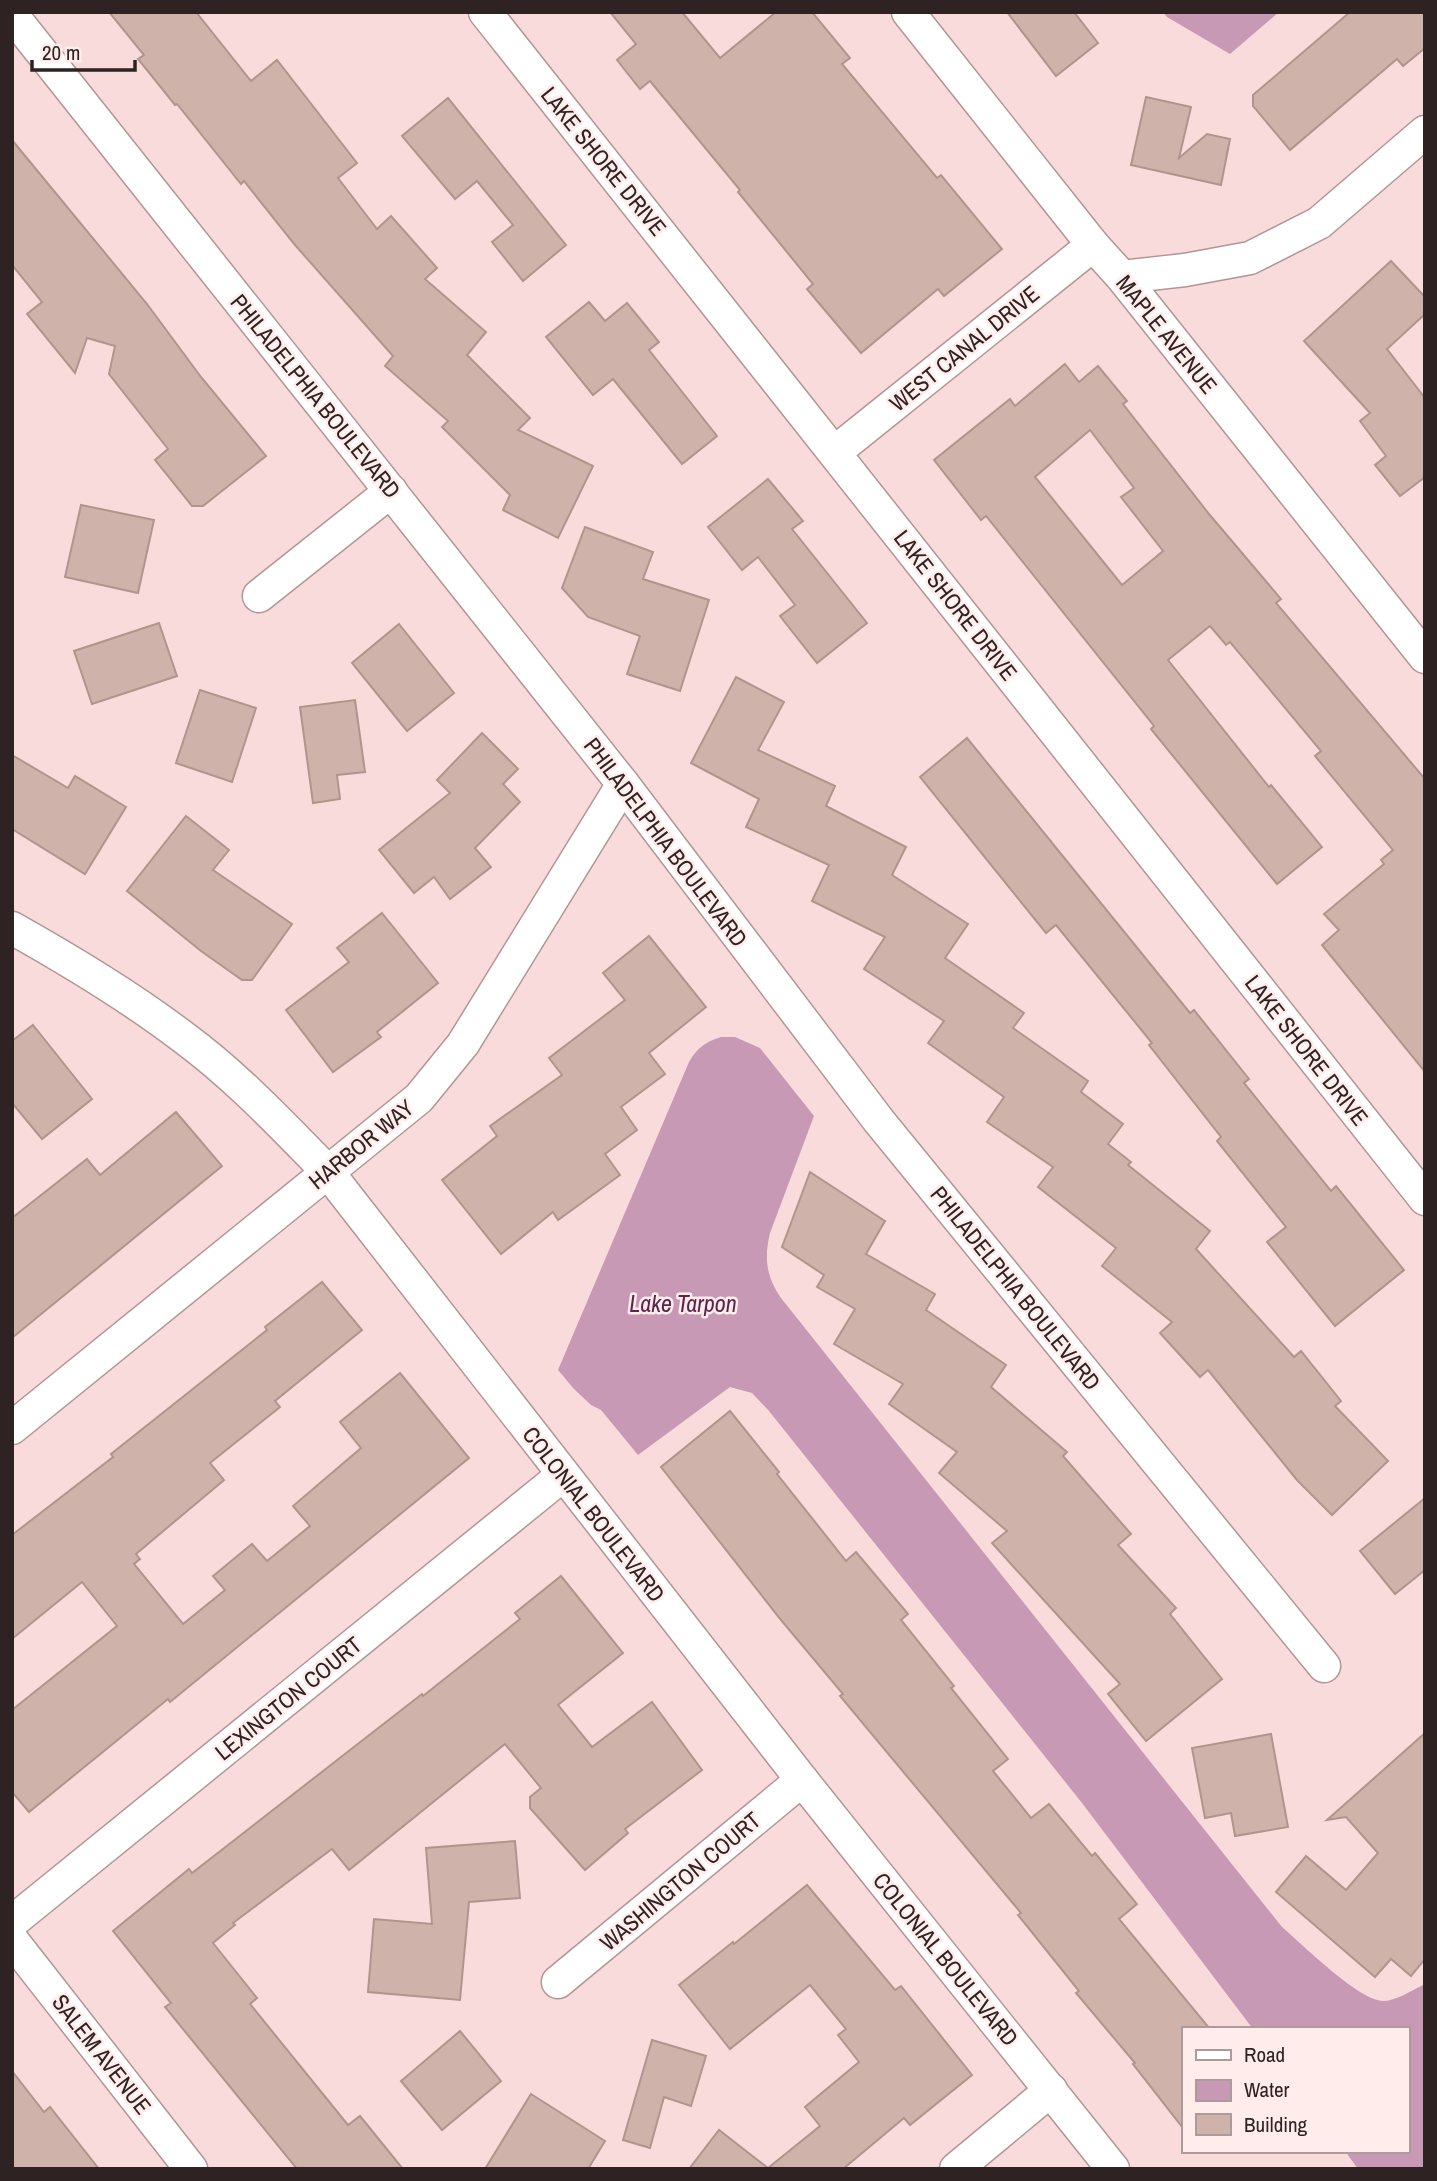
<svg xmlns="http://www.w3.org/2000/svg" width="1437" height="2181" font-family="'Archivo Narrow',sans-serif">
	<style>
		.water { fill: #c799b5 }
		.building { fill: #cfb3ab; stroke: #b0958d; stroke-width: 2; fill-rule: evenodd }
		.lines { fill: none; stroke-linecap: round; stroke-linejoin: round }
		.street-casing { stroke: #b29595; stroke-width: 35 }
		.street { stroke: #fff; stroke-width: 32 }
		.labels { text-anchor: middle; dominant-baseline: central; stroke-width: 5; stroke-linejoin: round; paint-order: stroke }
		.street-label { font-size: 23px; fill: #2e2222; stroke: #ffeceb }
		.water-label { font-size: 24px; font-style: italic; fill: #5d244b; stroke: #ffeceb }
	</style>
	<rect width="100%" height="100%" fill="#fadbdb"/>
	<g class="water">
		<polygon points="1163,12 1279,12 1230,54 1167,17"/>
		<path d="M 721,1037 L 735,1037 L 760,1048 L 814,1116 L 770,1233 C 764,1258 766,1276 781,1298 L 1282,1927 C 1301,1943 1360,2002 1384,2001 C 1396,2001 1414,1989 1425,1984 L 1425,2169 L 1358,2169 L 1345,2151 L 1407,2151 L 1407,2029 L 1253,2029 L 1082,1803 L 769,1411 L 752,1393 L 730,1387 L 638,1455 L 601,1410 L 591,1405 L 574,1389 L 558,1370 L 689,1062 C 697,1048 705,1042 721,1037 Z"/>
	</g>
	<g class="building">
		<polygon points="109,12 196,12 251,81 277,60 357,163 338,178 377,229 391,216 437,268 425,279 486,332 467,355 530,418 518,430 593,466 558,538 503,510 510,495 442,427 448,421 385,366 393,356 295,245 244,181 241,184 177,104 175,105 138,59 144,55"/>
		<polygon points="610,12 682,12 720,58 776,12 812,12 850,58 842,64 937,178 941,175 1002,249 944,296 938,289 861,353 807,289 813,284 738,192 740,190 650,81 640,89 617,60 636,44"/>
		<polygon points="1007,12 1074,12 1098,43 1056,76"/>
		<polygon points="1350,12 1425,12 1425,48 1403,66 1397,59 1290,150 1253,106 1253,95"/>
		<polygon points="1146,97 1191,107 1179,158 1207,134 1230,139 1221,185 1131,165"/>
		<polygon points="448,98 566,245 523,281 492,242 513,225 477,181 455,199 402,136"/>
		<polygon points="12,140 147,304 201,377 266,456 203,506 192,506 155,460 168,449 109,374 115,346 87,338 75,373 27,314 42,302 12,265"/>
		<polygon points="1391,261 1425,297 1425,314 1387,349 1425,398 1425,477 1400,496 1375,465 1386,456 1360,421 1370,413 1304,341"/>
		<polygon points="589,302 605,321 627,303 659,342 649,350 717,436 682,464 613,379 593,395 546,337"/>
		<path d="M 1065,364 L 1079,382 L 1098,366 L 1127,401 L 1123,404 L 1209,514 L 1281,599 L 1276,603 L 1425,779 L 1425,1072 L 1322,945 L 1339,930 L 1324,914 L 1384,864 L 1381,860 L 1393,850 L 1315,756 L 1321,751 L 1230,642 L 1226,645 L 1210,626 L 1168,660 L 1269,787 L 1271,785 L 1322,847 L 1277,884 L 1151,729 L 1154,726 L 986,516 L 981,520 L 934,460 L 1010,399 L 1015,406 ZM 1090,430 L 1134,488 L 1121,497 L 1163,551 L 1122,585 L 1035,477 Z"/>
		<polygon points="768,479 803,521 792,529 867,623 817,663 780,616 795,605 758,557 742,570 708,527"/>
		<polygon points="81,505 154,520 138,593 65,577"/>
		<polygon points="585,527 653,552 643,579 709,600 680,691 627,674 640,636 588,617 562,588"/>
		<polygon points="159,623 177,676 92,704 74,651"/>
		<polygon points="399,624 454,693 407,731 352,663"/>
		<polygon points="736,677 784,702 758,750 835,786 826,806 906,847 892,875 968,924 945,958 1024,1013 1013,1028 1088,1081 1081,1092 1123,1124 1108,1144 1131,1162 1128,1165 1210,1231 1196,1249 1294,1357 1301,1351 1341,1401 1335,1406 1388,1461 1332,1515 1297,1480 1208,1370 1200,1377 1160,1333 1172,1322 1102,1266 1116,1248 1038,1187 1053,1167 987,1122 1004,1097 928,1043 944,1021 864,969 885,937 812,901 829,865 746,827 759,799 691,763"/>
		<polygon points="200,690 256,708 232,782 176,763"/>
		<polygon points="355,700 365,772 337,775 340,799 313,803 300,707"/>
		<polygon points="482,733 518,769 503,784 520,802 475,848 491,867 450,899 434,877 414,893 379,850 450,793 437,780"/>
		<polygon points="967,738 1190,1013 1194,1010 1249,1079 1244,1083 1331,1191 1336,1186 1404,1270 1335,1326 1267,1242 1286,1227 1217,1141 1221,1137 1149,1045 1152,1043 1056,925 1046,933 920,777"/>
		<polygon points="12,755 68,788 75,776 126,807 85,874 12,829"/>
		<polygon points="186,816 229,850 213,870 292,924 252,980 242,980 201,951 127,891"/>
		<polygon points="382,913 438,983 377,1032 381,1037 333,1072 286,1010 349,962 337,948"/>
		<polygon points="649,936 706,1007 649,1053 665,1074 621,1107 637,1130 605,1154 620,1175 558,1220 553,1212 501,1254 442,1180 497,1136 490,1126 562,1075 549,1058 625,1000 603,973"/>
		<polygon points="33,1025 92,1099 42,1139 12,1103 12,1041"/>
		<polygon points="176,1112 222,1166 12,1338 12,1218 87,1159 100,1175"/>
		<polygon points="810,1172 885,1221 866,1254 935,1294 926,1310 1006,1365 991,1387 1067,1452 1063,1456 1131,1534 1118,1545 1176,1608 1170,1614 1222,1679 1146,1741 1108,1694 1120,1684 992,1543 1007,1531 939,1473 957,1452 889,1404 903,1384 834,1344 855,1309 817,1287 824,1275 782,1247"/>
		<polygon points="322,1282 362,1330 275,1401 280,1407 210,1463 224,1480 136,1554 140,1559 134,1564 183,1624 225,1590 213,1576 252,1544 267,1561 310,1526 293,1506 361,1448 340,1422 400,1373 469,1458 170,1702 168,1699 29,1812 12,1792 12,1710 117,1626 82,1582 12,1639 12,1535 113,1457 111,1454 267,1330 265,1327"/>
		<polygon points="730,1411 779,1472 777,1474 846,1561 856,1552 908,1614 901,1620 954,1686 951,1688 1008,1759 993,1771 1031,1818 1049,1804 1092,1856 1095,1853 1137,1904 1119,1919 1210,2029 1183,2029 1183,2128 1133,2064 1135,2063 1076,1993 1079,1991 1018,1915 1021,1913 840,1696 843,1694 781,1620 661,1467"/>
		<polygon points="1425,1498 1425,1570 1395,1594 1360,1551"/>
		<polygon points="561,1576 623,1653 558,1705 592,1747 652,1702 702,1770 625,1829 628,1833 585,1870 530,1808 530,1797 541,1788 505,1744 349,1870 332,1849 233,1923 235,1925 213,1943 257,1998 250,2004 348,2125 360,2116 403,2169 297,2169 165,2007 171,2003 113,1931 189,1869 192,1873 422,1694 423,1696 520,1619 515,1613"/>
		<polygon points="1425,1733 1425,1959 1411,1976 1391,1959 1375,1977 1276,1892 1306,1856 1346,1890 1378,1853 1346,1817 1327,1820"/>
		<polygon points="1271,1734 1288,1827 1235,1836 1231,1813 1205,1818 1192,1748"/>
		<polygon points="515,1841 520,1898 469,1902 460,2000 368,1992 374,1919 432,1924 426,1848"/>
		<polygon points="807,1885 895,1990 901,1986 972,2075 910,2125 904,2118 843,2169 689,2169 719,2130 768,2168 820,2126 805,2107 859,2062 838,2035 846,2029 810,1985 730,2049 679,1985 733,1942 734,1944"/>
		<polygon points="460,2031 501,2081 442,2130 401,2081"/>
		<polygon points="652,2040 706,2056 691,2106 664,2097 650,2148 623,2140"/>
		<polygon points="12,2071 44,2112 50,2107 99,2169 12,2169"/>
		<polygon points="531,2094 605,2141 588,2169 485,2169"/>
	</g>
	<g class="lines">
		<defs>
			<g id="street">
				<polyline points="485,12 1425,1199"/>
				<polyline points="908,12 1093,245 1122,277 1425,657"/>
				<polyline points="12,15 623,784 879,1121 1324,1666"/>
				<polyline points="1122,277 1185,270 1250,258 1319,223 1425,132"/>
				<polyline points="835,452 1093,245"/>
				<polyline points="259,596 391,491"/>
				<path d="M 12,928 C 71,961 129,996 183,1037 C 236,1076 281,1124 327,1171 L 802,1780 L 1113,2169"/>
				<polyline points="12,1428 419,1098 463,1044 623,784"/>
				<polyline points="12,1922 563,1475"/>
				<polyline points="12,1940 191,2169"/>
				<polyline points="558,1982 802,1780"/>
				<polyline points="956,2169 1051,2090"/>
			</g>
		</defs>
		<use href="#street" class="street-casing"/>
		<use href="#street" class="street"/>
	</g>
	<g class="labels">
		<g class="street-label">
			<text transform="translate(604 161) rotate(51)">LAKE SHORE DRIVE</text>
			<text transform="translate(1167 334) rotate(51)">MAPLE AVENUE</text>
			<text transform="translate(964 348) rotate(-39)">WEST CANAL DRIVE</text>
			<text transform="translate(316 396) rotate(51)">PHILADELPHIA BOULEVARD</text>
			<text transform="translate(956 605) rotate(52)">LAKE SHORE DRIVE</text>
			<text transform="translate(666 842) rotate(53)">PHILADELPHIA BOULEVARD</text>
			<text transform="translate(1307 1050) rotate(52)">LAKE SHORE DRIVE</text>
			<text transform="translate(361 1144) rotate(-39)">HARBOR WAY</text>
			<text transform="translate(1016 1288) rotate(51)">PHILADELPHIA BOULEVARD</text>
			<text transform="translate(594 1514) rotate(52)">COLONIAL BOULEVARD</text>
			<text transform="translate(288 1698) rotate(-39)">LEXINGTON COURT</text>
			<text transform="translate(680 1881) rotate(-40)">WASHINGTON COURT</text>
			<text transform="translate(946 1959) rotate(51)">COLONIAL BOULEVARD</text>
			<text transform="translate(102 2054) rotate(52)">SALEM AVENUE</text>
		</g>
		<g class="water-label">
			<text x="683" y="1303">Lake Tarpon</text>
		</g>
	</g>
	<rect width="1437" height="2181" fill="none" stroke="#2e2222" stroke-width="28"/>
	<rect x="1182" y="2027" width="228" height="126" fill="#ffeceb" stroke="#ab9b9b" stroke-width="2"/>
	<rect x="1196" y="2050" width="35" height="10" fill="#ffffff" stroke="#ab9b9b" stroke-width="2"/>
	<text x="1244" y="2062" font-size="21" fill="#2e2222">Road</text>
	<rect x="1196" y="2080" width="35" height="21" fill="#c799b5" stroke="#ab9b9b" stroke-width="2"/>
	<text x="1244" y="2097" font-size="21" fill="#2e2222">Water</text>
	<rect x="1196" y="2114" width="35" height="21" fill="#cfb3ab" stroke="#ab9b9b" stroke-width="2"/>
	<text x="1244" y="2132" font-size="21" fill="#2e2222">Building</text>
	<path d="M32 60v10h103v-10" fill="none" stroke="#2e2222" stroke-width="3.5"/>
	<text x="42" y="60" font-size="21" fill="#2e2222" stroke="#ffeceb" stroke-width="5" paint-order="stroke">20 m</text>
</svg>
